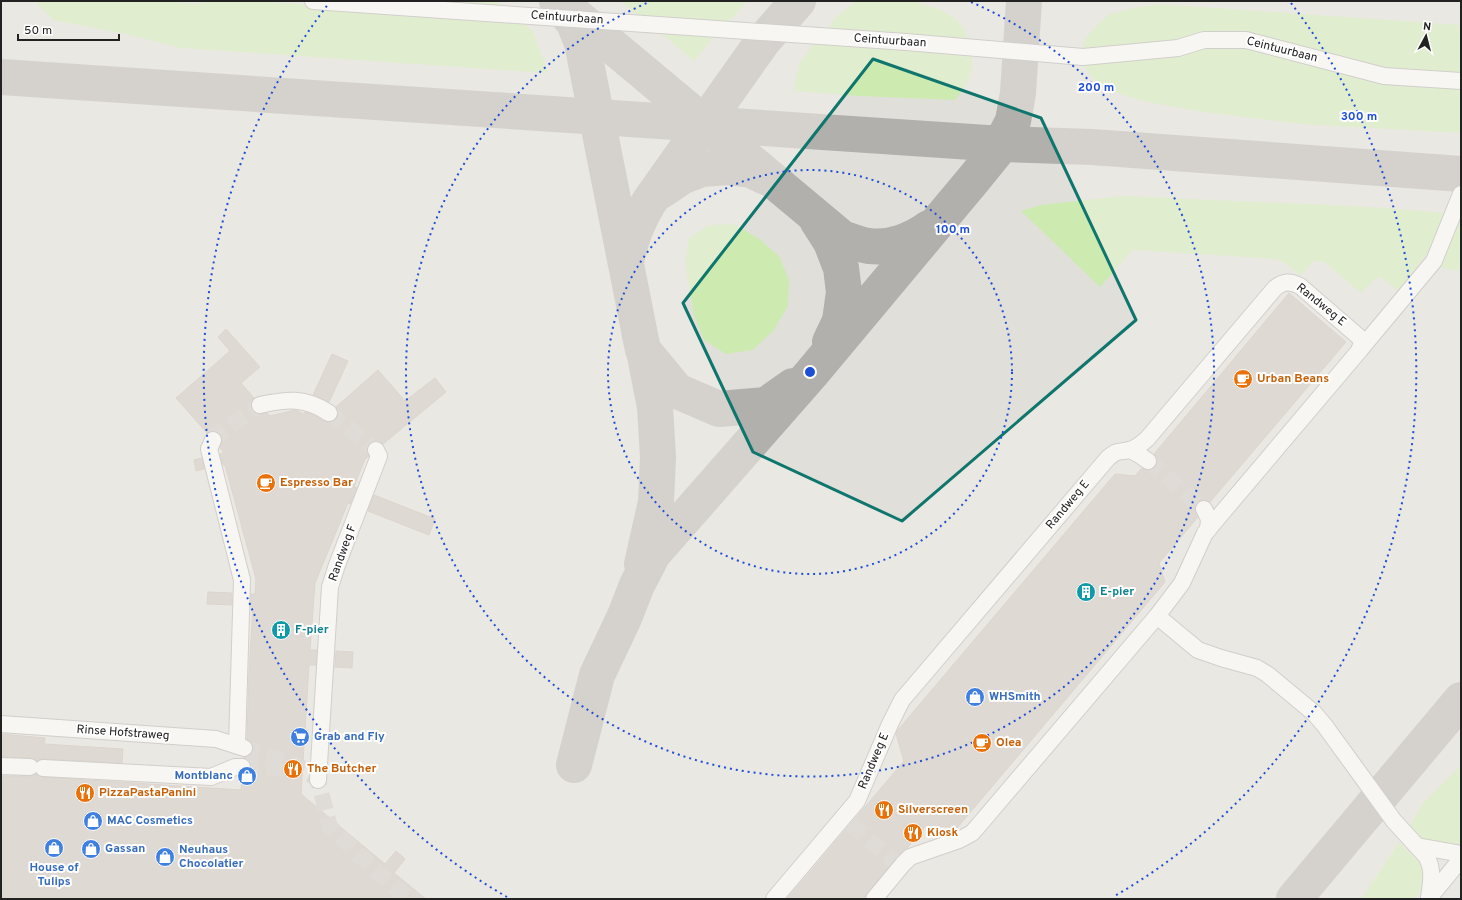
<svg xmlns="http://www.w3.org/2000/svg" width="1462" height="900" font-family="Overpass,sans-serif">
	<style>
		.airport { fill: #e1dfda }
		.grass { fill: #cdebb0 }
		.lines { fill: none; stroke-linecap: round; stroke-linejoin: round }
		.taxiway { stroke: #b1b0ac; stroke-width: 36 }
		.building { fill: #c7bfb8; stroke: #c4b6ab }
		.minor-tunnel { stroke: #c8c6c1; stroke-width: 16; stroke-dasharray: 16 8; stroke-linecap: butt }
		.minor-casing { stroke: #a9a9a9; stroke-width: 18 }
		.minor { stroke: #fff; stroke-width: 16 }
		.marked { fill: none; stroke: #0f766e; stroke-width: 3; stroke-linejoin: round }
		.ring { fill: none; stroke: #1d4ed8; stroke-width: 2; stroke-dasharray: 2 4 }
		.labels { text-anchor: middle; dominant-baseline: central; stroke-width: 4; stroke-linejoin: round; paint-order: stroke }
		.street-label { font-size: 12px; fill: #222; stroke: #fff }
		.food-label { font-size: 12px; font-weight: bold; fill: #c56008; stroke: #fff; text-anchor: start }
		.culture-label { font-size: 12px; font-weight: bold; fill: #0d838f; stroke: #fff; text-anchor: start }
		.shop-label { font-size: 12px; font-weight: bold; fill: #366cbe; stroke: #fff; text-anchor: start }
		.centre { fill: #1d4ed8; stroke: #fff; stroke-width: 2 }
		.ring-label { font-size: 12px; text-anchor: middle; font-weight: bold; fill: #1d4ed8; stroke: #fff; stroke-width: 4; stroke-linejoin: round; paint-order: stroke }
	</style>
	<rect width="100%" height="100%" fill="#f2efe9"/>
	<rect class="airport" x="1" y="1" width="1460" height="898"/>
	<g class="grass">
		<polygon points="37,1 161,1 197,4 210,1 253,1 518,19 533,31 548,73 181,48 126,34 53,20 38,5"/>
		<polygon points="396,1 497,1 508,9"/>
		<polygon points="621,1 747,1 729,22 637,15"/>
		<polygon points="856,1 914,1 941,10 956,19 964,29 969,41 828,29 834,19"/>
		<polygon points="1158,4 1461,25 1461,73 1386,69 1198,34 1165,43 1082,51 1085,39 1098,24 1110,14 1134,8"/>
		<polygon points="656,29 718,32 694,61"/>
		<path d="M 816,41 L 971,52 C 975,73 968,84 955,100 L 859,96 L 793,91 L 799,64 Z"/>
		<polygon points="1209,46 1256,49 1461,85 1461,133 1301,124 1202,112 1142,101 1109,90 1093,79 1085,67 1085,63 1178,56"/>
		<polygon points="1122,196 1355,206 1448,213 1431,249 1398,291 1379,276 1361,293 1324,262 1313,261 1301,276 1285,263 1276,259 1134,250 1130,253 1100,287 1021,211 1041,205"/>
		<polygon points="1461,216 1461,271 1442,268 1439,263"/>
		<polygon points="734,224 758,238 779,256 789,280 788,306 773,331 753,350 726,354 704,340 694,315 685,263 689,238 709,225"/>
		<polygon points="1461,765 1461,846 1424,840 1410,825 1424,802"/>
		<path d="M 1399,842 C 1418,862 1437,871 1415,899 L 1361,899 Z"/>
	</g>
	<g class="lines">
		<g class="taxiway">
			<polyline points="557,1 574,23 582,43 643,350 677,391 719,409 766,405 793,386"/>
			<path d="M 570,11 L 842,238 C 851,241 860,245 869,246 C 890,249 913,240 929,228"/>
			<polyline points="1,77 1002,144 1092,147 1461,174"/>
			<polyline points="661,191 683,176 702,169 727,167 751,170 765,177"/>
			<polyline points="817,220 831,242 841,268 844,292 840,321 830,342"/>
			<path d="M 626,262 C 631,238 637,223 649,202 L 763,41 L 798,1"/>
			<polyline points="642,564 656,502 658,457 655,407 645,356"/>
			<polyline points="574,765 597,675 624,618 637,585 653,554 811,374 973,180 999,148 1013,121 1018,93 1024,1"/>
			<polyline points="1294,899 1461,700"/>
		</g>
	</g>
	<g class="building">
		<polygon points="1289,293 1346,342 1210,502 1204,500 1199,501 1196,503 1195,509 1198,517 1159,563 1165,582 957,828 927,825 907,848 896,858 867,893 864,899 787,899 904,761 896,734 897,731 1115,474 1135,476 1142,468 1148,470 1152,469 1156,467 1157,461 1157,457 1154,454"/>
		<polygon points="226,329 260,367 241,383 254,398 251,402 251,407 253,411 257,414 267,413 270,416 295,410 304,414 305,412 309,413 321,419 320,420 328,422 333,421 337,418 338,414 336,407 378,370 405,401 435,378 446,392 383,444 376,441 371,442 368,444 367,450 369,456 365,459 354,487 357,488 350,504 348,503 315,583 310,650 317,650 316,665 309,665 301,794 385,864 396,851 405,859 394,873 426,899 1,899 1,776 30,776 36,774 42,777 241,790 242,776 247,775 250,771 251,767 250,763 247,759 243,758 250,755 253,751 253,746 251,742 247,739 249,673 253,607 251,607 251,594 255,594 256,579 225,465 223,465 220,454 224,453 220,448 222,439 221,435 217,432 212,431 207,433 176,398 230,351 218,337"/>
		<polygon points="332,354 348,361 329,402 313,395"/>
		<polygon points="202,458 204,469 196,471 194,460"/>
		<polygon points="374,495 435,519 429,535 368,511"/>
		<polygon points="208,592 232,593 232,605 207,604"/>
		<polygon points="336,651 353,652 352,668 335,667"/>
		<polygon points="1,734 45,738 44,744 123,749 122,763 44,759 37,761 30,758 1,757"/>
	</g>
	<g class="lines">
		<g class="minor-tunnel">
			<polyline points="329,413 376,450"/>
			<polyline points="213,440 213,438 260,405"/>
			<polyline points="1148,461 1204,509"/>
			<polyline points="244,748 302,768 318,780 330,827 375,870 409,899"/>
			<polyline points="242,767 287,768"/>
			<polyline points="851,824 895,862"/>
		</g>
		<defs>
			<g id="minor">
				<polyline points="313,1 906,42 1083,57 1178,48 1204,40 1246,40 1384,76 1461,81"/>
				<polyline points="1359,351 1434,261 1461,194"/>
				<path d="M 260,405 C 287,399 305,397 329,413"/>
				<polyline points="213,440 209,449 242,580 237,745"/>
				<polyline points="1130,450 1138,454 1148,461"/>
				<polyline points="1204,509 1209,519 1208,530"/>
				<path d="M 1157,616 L 1198,650 L 1221,658 L 1257,668 L 1267,674 L 1314,713 L 1325,726 L 1394,821 L 1426,856 C 1434,869 1431,883 1429,898"/>
				<polyline points="1,724 216,739 244,748"/>
				<polyline points="1,766 30,767"/>
				<polyline points="43,768 211,777 235,767 242,767"/>
				<polyline points="318,780 330,587 337,565 379,456 376,450"/>
				<polyline points="1417,846 1461,854"/>
				<polyline points="1429,898 1461,859"/>
				<path d="M 774,899 L 857,801 L 890,724 L 902,700 L 1108,458 C 1119,449 1117,453 1129,450 C 1136,449 1141,444 1147,439 L 1275,288 C 1284,281 1290,281 1300,286 L 1359,337 L 1362,342 L 1359,351 L 1205,533 L 1182,583 L 1157,616 L 979,825 L 972,833 L 959,840 L 910,857 L 903,864 L 874,899"/>
			</g>
		</defs>
		<use href="#minor" class="minor-casing"/>
		<use href="#minor" class="minor"/>
	</g>
	<path d="M0 0H1462V900H0ZM 873,59 L 1041,118 L 1136,320 L 902,521 L 753,452 L 683,303 Z" fill="#f2efe9" fill-opacity=".55" fill-rule="evenodd"/>
	<path class="marked" d="M 873,59 L 1041,118 L 1136,320 L 902,521 L 753,452 L 683,303 Z"/>
	<g class="ring">
		<circle cx="810" cy="372" r="202"/>
		<path d="M971 2A404 404 0 1 1 649 2"/>
		<path d="M507 897A606 606 0 0 1 329 3M1291 3A606 606 0 0 1 1113 897"/>
	</g>
	<defs>
		<symbol id="cafe-disc" viewBox="-11 -11 22 22"><circle r="9.5" fill="#e8710a" stroke="#fff"/><path d="M-5.5-4.5H6V0H3Q3 3.5 0 3.5H-2.5Q-5.5 3.5-5.5 0ZM3-3.2v2h1.7v-2ZM-6 4.5H4V6H-6Z" fill="#fff"/></symbol>
		<symbol id="building-disc" viewBox="-11 -11 22 22"><circle r="9.5" fill="#0f9aa8" stroke="#fff"/><path d="M-4-6H4V6H1V3H-1V6H-4ZM-2.5-4.3h1.7v1.8h-1.7ZM.8-4.3h1.7v1.8H.8ZM-2.5-1h1.7V.8h-1.7ZM.8-1h1.7V.8H.8Z" fill="#fff"/></symbol>
		<symbol id="shop-disc" viewBox="-11 -11 22 22"><circle r="9.5" fill="#3f7fe0" stroke="#fff"/><path d="M-5-2.5h2.3a2.7 3.5 0 0 1 5.4 0H5L5.5 6h-11ZM-1.5-2.5h3a1.5 2.3 0 0 0-3 0Z" fill="#fff"/></symbol>
		<symbol id="supermarket-disc" viewBox="-11 -11 22 22"><circle r="9.5" fill="#3f7fe0" stroke="#fff"/><path d="M-6-5.5h2.5l.6 2H6L4.5 2H-2.5L-4.4-4H-6ZM-1.5 3.2a1.3 1.3 0 1 0 .1 0ZM3 3.2a1.3 1.3 0 1 0 .1 0Z" fill="#fff"/></symbol>
		<symbol id="restaurant-disc" viewBox="-11 -11 22 22"><circle r="9.5" fill="#e8710a" stroke="#fff"/><path d="M-5-6h1v4h1v-4h1v4h1v-4h1v5L-1.5 .5V6h-2V.5L-5-1ZM5-6V6H3V1.5H1.5Q1.5-4 5-6Z" fill="#fff"/></symbol>
	</defs>
	<g fill-rule="evenodd">
		<use href="#cafe-disc" x="1232" y="368" width="22" height="22"/>
		<use href="#cafe-disc" x="255" y="472" width="22" height="22"/>
		<use href="#building-disc" x="1075" y="581" width="22" height="22"/>
		<use href="#building-disc" x="270" y="619" width="22" height="22"/>
		<use href="#shop-disc" x="964" y="686" width="22" height="22"/>
		<use href="#supermarket-disc" x="289" y="726" width="22" height="22"/>
		<use href="#cafe-disc" x="971" y="732" width="22" height="22"/>
		<use href="#restaurant-disc" x="282" y="758" width="22" height="22"/>
		<use href="#shop-disc" x="236" y="765" width="22" height="22"/>
		<use href="#restaurant-disc" x="74" y="782" width="22" height="22"/>
		<use href="#restaurant-disc" x="873" y="799" width="22" height="22"/>
		<use href="#shop-disc" x="82" y="810" width="22" height="22"/>
		<use href="#restaurant-disc" x="902" y="822" width="22" height="22"/>
		<use href="#shop-disc" x="43" y="837" width="22" height="22"/>
		<use href="#shop-disc" x="80" y="838" width="22" height="22"/>
		<use href="#shop-disc" x="154" y="846" width="22" height="22"/>
	</g>
	<g class="labels">
		<g class="street-label">
			<text transform="translate(567 18) rotate(4)">Ceintuurbaan</text>
			<text transform="translate(890 41) rotate(4)">Ceintuurbaan</text>
			<text transform="translate(1282 50) rotate(14)">Ceintuurbaan</text>
			<text transform="translate(1321 305) rotate(39)">Randweg E</text>
			<text transform="translate(1068 505) rotate(-50)">Randweg E</text>
			<text transform="translate(343 553) rotate(-70)">Randweg F</text>
			<text transform="translate(123 733) rotate(4)">Rinse Hofstraweg</text>
			<text transform="translate(874 761) rotate(-67)">Randweg E</text>
		</g>
		<g class="food-label">
			<text x="1257" y="379">Urban Beans</text>
			<text x="280" y="483">Espresso Bar</text>
			<text x="996" y="743">Olea</text>
			<text x="307" y="769">The Butcher</text>
			<text x="99" y="793">PizzaPastaPanini</text>
			<text x="898" y="810">Silverscreen</text>
			<text x="927" y="833">Kiosk</text>
		</g>
		<g class="culture-label">
			<text x="1100" y="592">E-pier</text>
			<text x="295" y="630">F-pier</text>
		</g>
		<g class="shop-label">
			<text x="989" y="697">WHSmith</text>
			<text x="314" y="737">Grab and Fly</text>
			<text x="233" y="776" text-anchor="end">Montblanc</text>
			<text x="107" y="821">MAC Cosmetics</text>
			<text x="105" y="849">Gassan</text>
			<text x="179" y="850">Neuhaus<tspan x="179" dy="14">Chocolatier</tspan></text>
			<text x="54" y="868" text-anchor="middle">House of<tspan x="54" dy="14">Tulips</tspan></text>
		</g>
	</g>
	<circle cx="810" cy="372" r="6" class="centre"/>
	<g class="ring-label">
		<text x="1096" y="91">200 m</text>
		<text x="1359" y="120">300 m</text>
		<text x="953" y="233">100 m</text>
	</g>
	<rect width="1462" height="900" fill="none" stroke="#222222" stroke-width="4"/>
	<g transform="translate(1426 36) rotate(7)" stroke="#ffffff" stroke-width="3" paint-order="stroke">
	<path d="M0-3L7 15L0 10L-7 15Z" fill="#222222"/>
	<text y="-6" font-size="11" font-weight="bold" text-anchor="middle" fill="#222222">N</text>
	</g>
	<path d="M18 34v6h101v-6" fill="none" stroke="#222222" stroke-width="2"/>
	<text x="24" y="34" font-size="12" fill="#222222" stroke="#ffffff" stroke-width="3" paint-order="stroke">50 m</text>
</svg>
